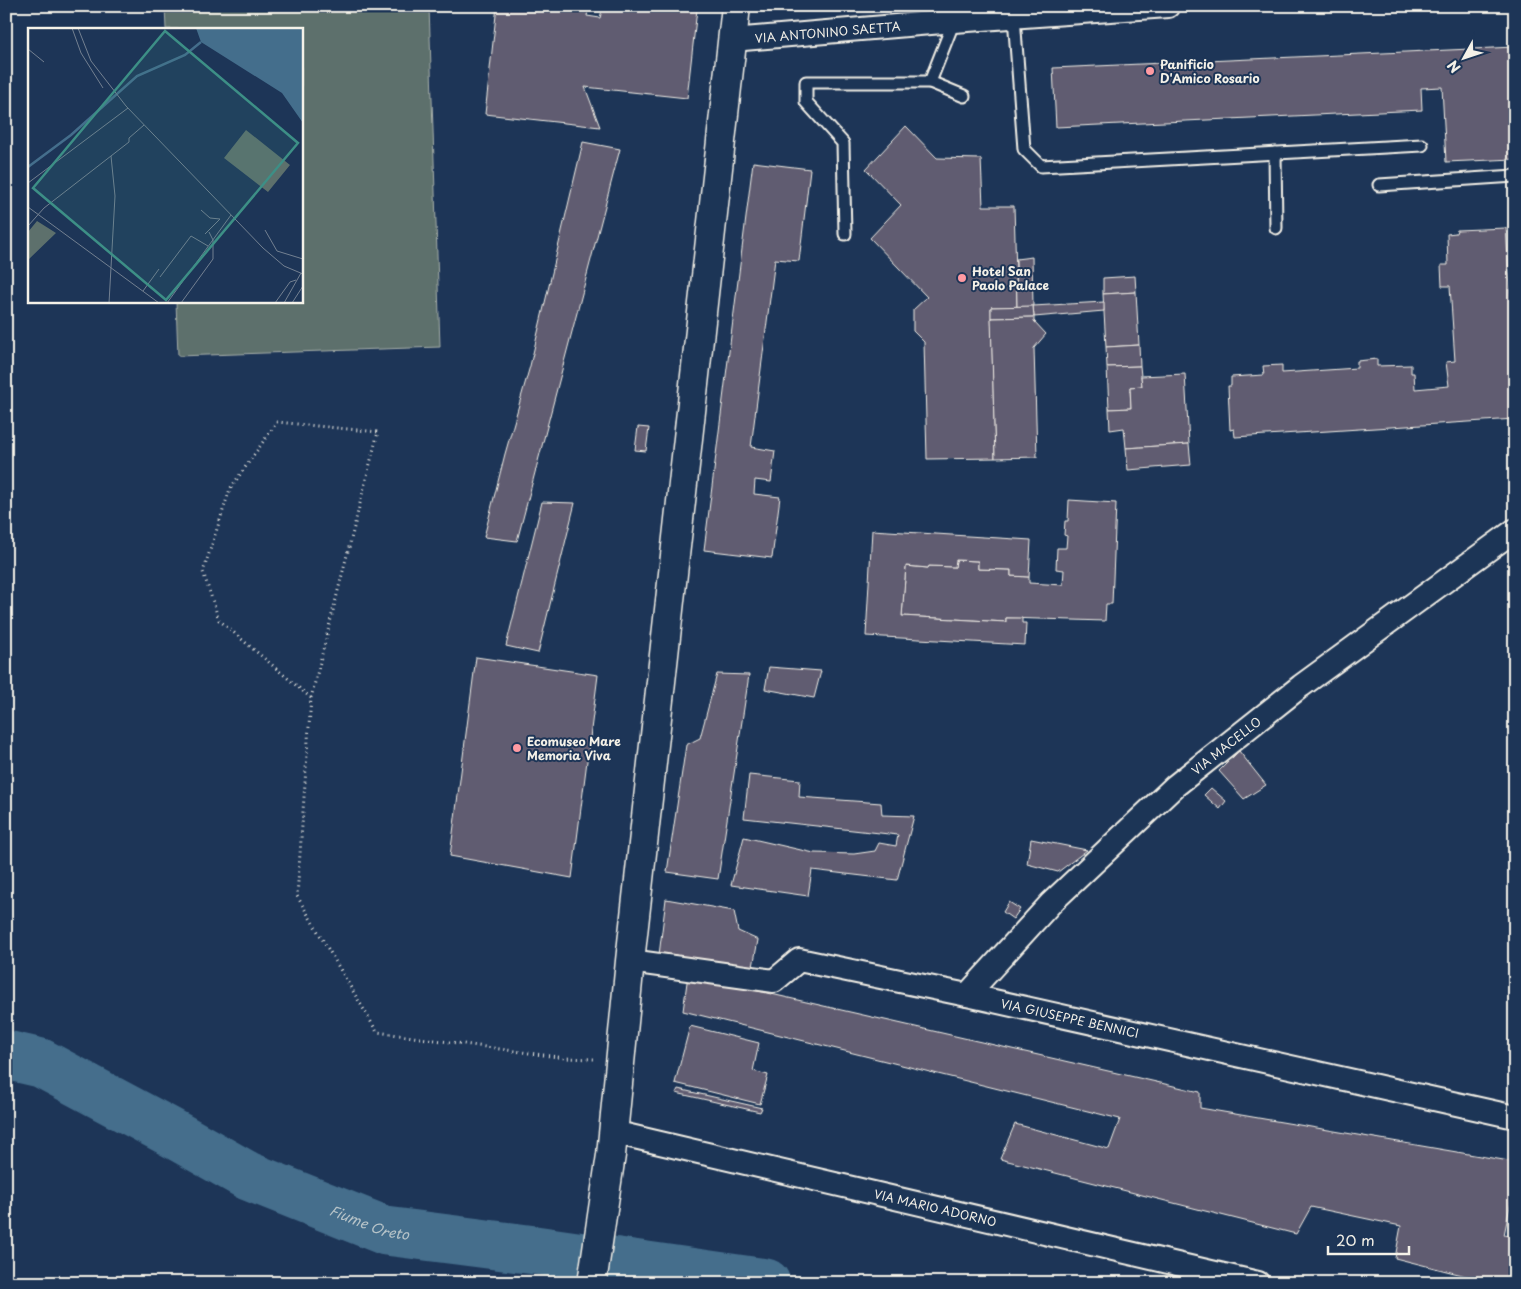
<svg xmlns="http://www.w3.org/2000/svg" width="1521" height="1289" font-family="'Playpen Sans',sans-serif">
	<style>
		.green { fill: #5d706c; stroke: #a8b0aa }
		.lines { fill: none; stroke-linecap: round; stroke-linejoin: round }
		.river { stroke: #446e8c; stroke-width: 49 }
		.building { fill: #615c71; stroke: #f4f1e8 }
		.service-casing { stroke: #f4f1e8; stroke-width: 15 }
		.minor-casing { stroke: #f4f1e8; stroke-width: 26 }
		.secondary-casing { stroke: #f4f1e8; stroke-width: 31 }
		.path { stroke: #f4f1e8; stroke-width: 3; stroke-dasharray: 1 4; stroke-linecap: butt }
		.service { stroke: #1d3557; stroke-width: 11 }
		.minor { stroke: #1d3557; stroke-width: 22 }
		.secondary { stroke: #1d3557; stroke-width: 28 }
		.poi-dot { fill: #ff9aa2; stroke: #1d3557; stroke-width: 2 }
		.labels { text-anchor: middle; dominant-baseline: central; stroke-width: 4; stroke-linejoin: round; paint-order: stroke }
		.street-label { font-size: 12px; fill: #f4f1e8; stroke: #1d3557 }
		.poi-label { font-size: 12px; font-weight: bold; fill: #f4f1e8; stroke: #1d3557; text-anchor: start }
		.water-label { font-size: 14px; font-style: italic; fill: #b6c3c8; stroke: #1d3557 }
		.inset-river { fill: none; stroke: #446e8c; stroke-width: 2.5 }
		.inset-road { fill: none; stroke: #738091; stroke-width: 1 }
		.view { fill: #3d8f86; fill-opacity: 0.15; stroke: #3d8f86; stroke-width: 2.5 }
		.inset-edge { fill: none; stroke: #f4f1e8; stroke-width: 2.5 }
	</style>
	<rect width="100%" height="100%" fill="#1d3557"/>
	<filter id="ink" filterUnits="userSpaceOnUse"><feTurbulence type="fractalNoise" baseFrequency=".02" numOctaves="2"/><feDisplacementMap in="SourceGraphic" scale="10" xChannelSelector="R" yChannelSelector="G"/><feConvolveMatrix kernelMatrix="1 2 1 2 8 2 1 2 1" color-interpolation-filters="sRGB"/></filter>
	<g filter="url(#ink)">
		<polygon class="green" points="165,6 429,6 440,347 178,356 176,301 301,301 301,29 166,29"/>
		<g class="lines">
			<path class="river" id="s1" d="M 6,1055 L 41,1063 L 170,1132 L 248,1176 L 386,1231 L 535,1250 L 766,1283"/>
		</g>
		<g class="building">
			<polygon points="497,6 589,6 587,16 600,18 603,6 688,6 697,9 687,98 585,87 600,127 485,114"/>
			<polygon points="775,6 817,6 817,9 775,12"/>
			<polygon points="1515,47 1515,159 1446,162 1442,87 1421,88 1422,110 1056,127 1053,68"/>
			<polygon points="906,126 937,158 981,159 983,206 1014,206 1017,307 991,307 995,458 927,459 924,342 913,331 913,310 927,297 870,238 901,205 866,169"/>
			<polygon points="583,142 620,149 517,541 484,537 505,454 530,366"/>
			<polygon points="753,162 810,169 799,261 775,259 751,447 775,451 771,482 755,480 754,494 780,497 772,558 704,550"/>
			<polygon points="1506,228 1515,364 1515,419 1235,437 1234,429 1230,430 1228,386 1231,386 1231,377 1264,375 1263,366 1282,365 1282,373 1357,368 1357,361 1377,359 1377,366 1411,365 1411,373 1414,373 1415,389 1449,386 1446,362 1455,361 1450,286 1442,286 1441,265 1448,265 1447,234 1456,233 1457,230"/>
			<polygon points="1032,257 1033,306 1017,307 1016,259"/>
			<polygon points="1135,276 1136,292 1103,294 1103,278"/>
			<polygon points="1136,292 1139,345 1106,347 1103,294"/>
			<polygon points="1104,302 1104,311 1034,317 1033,306"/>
			<polygon points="1033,306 1034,317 991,318 991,307"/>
			<polygon points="1034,317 1034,321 1046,334 1034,348 1037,457 995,458 991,318"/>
			<polygon points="1139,345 1140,366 1107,367 1106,347"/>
			<polygon points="1140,366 1142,386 1130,387 1131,408 1109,409 1107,367"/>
			<polygon points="1185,374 1189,444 1126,448 1124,428 1110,430 1109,409 1131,408 1130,387 1142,386 1141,376"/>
			<polygon points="638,427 649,428 646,451 635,450"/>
			<polygon points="1189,444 1191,465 1128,470 1126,448"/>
			<polygon points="1069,500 1116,503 1112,604 1106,604 1105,621 1006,618 1006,622 902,616 906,566 928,568 929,566 955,567 956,560 978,561 978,569 1011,570 1011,576 1029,577 1029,583 1063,585 1064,570 1056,569 1057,548 1066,548 1067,536 1064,535 1065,521 1068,521"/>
			<polygon points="542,502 575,503 538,653 506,646"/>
			<polygon points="872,530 1031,540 1029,577 1011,576 1011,570 978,569 978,561 956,560 955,567 929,566 928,568 906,566 902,616 1006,622 1006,618 1022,618 1022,623 1026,623 1025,645 866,636"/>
			<polygon points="476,657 598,675 572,878 450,856"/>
			<polygon points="769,667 821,671 814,698 765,689"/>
			<polygon points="717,674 749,675 718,879 667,872 686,745 700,738"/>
			<polygon points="1239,751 1266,785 1244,799 1219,771"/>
			<polygon points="749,775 800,780 799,797 881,803 882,815 914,816 897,880 812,870 808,896 731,885 744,837 814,853 854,854 875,851 879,843 896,846 898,835 744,818"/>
			<polygon points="1211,788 1226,801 1220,809 1204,795"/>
			<polygon points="1031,839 1087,850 1058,872 1027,864"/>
			<polygon points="666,899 734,911 738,931 758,940 752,972 659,955"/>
			<polygon points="1009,902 1020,909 1013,919 1003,912"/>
			<polygon points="688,975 1200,1092 1200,1108 1515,1162 1515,1182 1504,1235 1515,1237 1515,1283 1494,1283 1395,1258 1401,1226 1311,1207 1296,1234 1000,1159 1015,1124 1109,1149 1120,1119 683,1011"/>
			<polygon points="690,1026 759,1043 753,1071 768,1075 760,1104 675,1083"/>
			<polygon points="678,1089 762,1108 760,1112 676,1093"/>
		</g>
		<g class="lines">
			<defs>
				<g id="service">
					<polyline points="1014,17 1024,149 1041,166 1422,145"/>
					<polyline points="930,82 954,21"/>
					<polyline points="1275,153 1276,228"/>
					<polyline points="1379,185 1515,176"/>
					<polyline points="845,234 843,143 806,102 806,82 930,82 964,96"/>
				</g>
				<g id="minor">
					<path id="s2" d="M 732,40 L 954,21 L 1168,6"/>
					<path id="s3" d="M 630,961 L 774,981 L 799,960 L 967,995 L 1515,1117"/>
					<path id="s4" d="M 967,995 L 1051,903 L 1175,786 L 1301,686 L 1515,530"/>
					<path id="s5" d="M 613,1132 L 1258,1283"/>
				</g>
				<polyline id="secondary" points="592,1283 611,1155 630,961 736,6"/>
			</defs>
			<use href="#service" class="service-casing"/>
			<use href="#minor" class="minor-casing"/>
			<use href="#secondary" class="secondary-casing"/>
			<polyline class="path" points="311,698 219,620 203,572 230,489 277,422 378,432 311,698 297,896 377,1032 565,1058 594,1059"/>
			<use href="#service" class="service"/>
			<use href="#minor" class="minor"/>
			<use href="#secondary" class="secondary"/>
		</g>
	</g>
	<g class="poi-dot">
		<circle cx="1150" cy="71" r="5"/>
		<circle cx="962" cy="278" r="5"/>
		<circle cx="517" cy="748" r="5"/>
	</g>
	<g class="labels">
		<g class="street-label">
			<text stroke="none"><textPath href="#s2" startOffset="96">VIA ANTONINO SAETTA</textPath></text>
			<text stroke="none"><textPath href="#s4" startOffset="360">VIA MACELLO</textPath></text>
			<text stroke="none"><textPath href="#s3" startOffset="455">VIA GIUSEPPE BENNICI</textPath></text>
			<text stroke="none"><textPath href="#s5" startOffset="331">VIA MARIO ADORNO</textPath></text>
		</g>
		<g class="poi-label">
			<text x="1160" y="64">Panificio<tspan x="1160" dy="14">D'Amico Rosario</tspan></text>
			<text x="972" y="271">Hotel San<tspan x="972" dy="14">Paolo Palace</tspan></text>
			<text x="527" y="741">Ecomuseo Mare<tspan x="527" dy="14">Memoria Viva</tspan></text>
		</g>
		<g class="water-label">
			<text stroke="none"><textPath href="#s1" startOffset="402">Fiume Oreto</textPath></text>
		</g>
	</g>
	<g transform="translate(28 28)">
		<rect width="275" height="275" fill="#1d3557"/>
		<path d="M 218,102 L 262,137 L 240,164 L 196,130 ZM 9,193 L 28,205 L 0,232 L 0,204 Z" fill="#5d706c"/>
		<path d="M 168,0 L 275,0 L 275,95 L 254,65 L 173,14 Z" fill="#446e8c"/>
		<path class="inset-river" d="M 0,139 L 43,107 L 109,48 L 157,27 L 173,14"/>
		<path class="inset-road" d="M 44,0 L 53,25 L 75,60M 50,0 L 63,33 L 98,78 L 235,220 L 256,238 L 275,246M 0,21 L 16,34M 0,155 L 100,80M 0,179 L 131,275M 173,182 L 182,190 L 192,191 L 177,206M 0,198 L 16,180 L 101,114 L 101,110 L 116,97M 237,202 L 249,223 L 275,231M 132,249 L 163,208 L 180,218M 115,263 L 131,241M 81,275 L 87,168 L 83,128M 139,275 L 203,187M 153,275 L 185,231 L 185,212 L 181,204M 247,275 L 262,254 L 268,252M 256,275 L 273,245M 264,275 L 275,258"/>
		<path class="view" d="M 137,3 L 270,115 L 138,272 L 5,160 Z"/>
		<rect width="275" height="275" class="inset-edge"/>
	</g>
	<rect width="1521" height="1289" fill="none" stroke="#1d3557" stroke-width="25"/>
	<rect x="12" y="12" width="1496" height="1264" fill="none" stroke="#f4f1e8" stroke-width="2" filter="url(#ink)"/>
	<g transform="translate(1464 58) rotate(230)" stroke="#1d3557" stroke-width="4" paint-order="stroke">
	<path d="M0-4L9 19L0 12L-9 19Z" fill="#f4f1e8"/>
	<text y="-8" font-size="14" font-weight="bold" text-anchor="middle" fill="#f4f1e8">N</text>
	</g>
	<path d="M1328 1246v8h81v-8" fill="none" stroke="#f4f1e8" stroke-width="2.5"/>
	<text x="1336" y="1246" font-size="15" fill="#f4f1e8" stroke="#1d3557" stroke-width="4" paint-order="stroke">20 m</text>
</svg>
